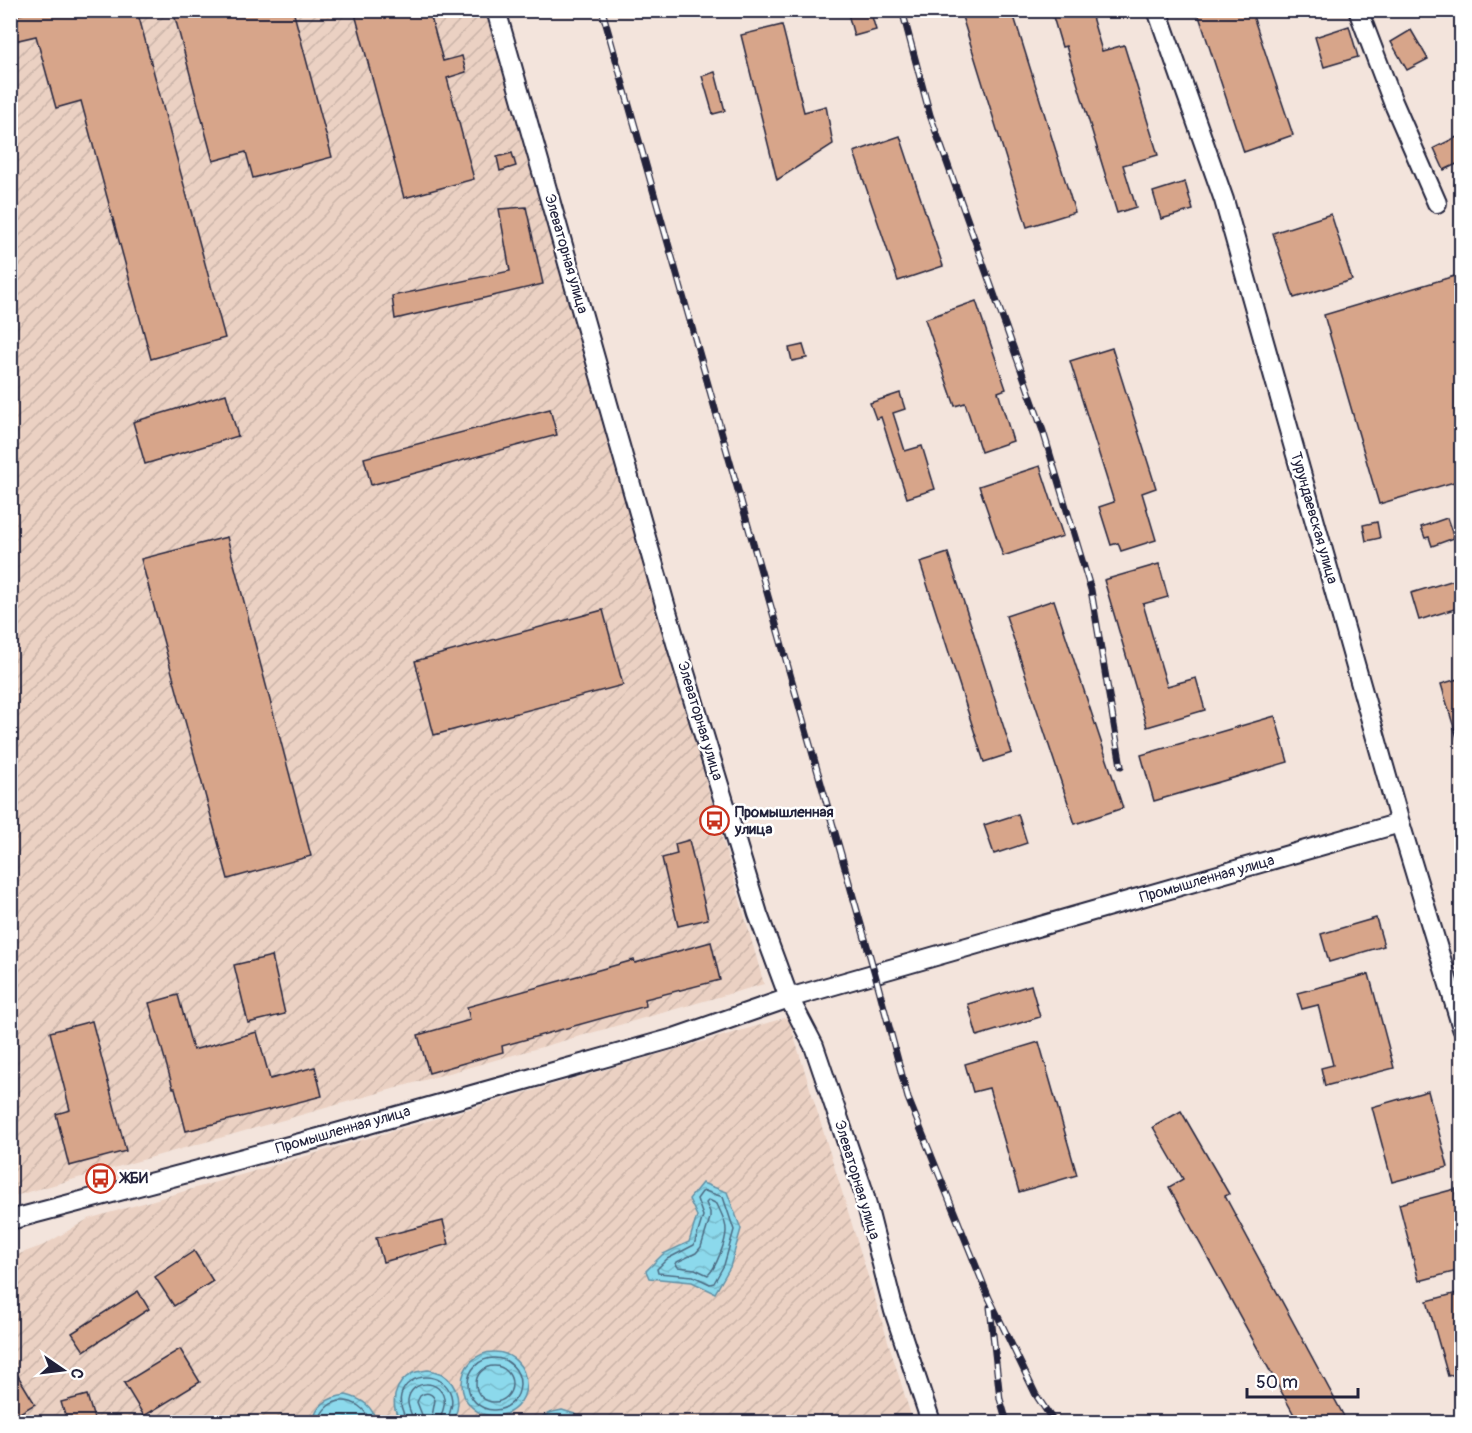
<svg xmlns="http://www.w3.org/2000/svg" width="1472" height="1433" font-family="Pangolin,sans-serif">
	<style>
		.industrial { fill: url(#industrial-furrows) }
		.water { fill: url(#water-waves); stroke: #6290a5; stroke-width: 1.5 }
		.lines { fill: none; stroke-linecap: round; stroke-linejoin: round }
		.shore { stroke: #4c6b82; stroke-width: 1.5 }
		.building { fill: #d7a58a; stroke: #22223b; stroke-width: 1.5 }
		.minor-casing { stroke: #22223b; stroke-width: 22 }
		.minor { stroke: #fff; stroke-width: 18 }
		.rail-casing { stroke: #22223b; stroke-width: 7 }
		.rail { stroke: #fff; stroke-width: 4.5; stroke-dasharray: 14; stroke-linecap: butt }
		.labels { text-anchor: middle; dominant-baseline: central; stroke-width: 5; stroke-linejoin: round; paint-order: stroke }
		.street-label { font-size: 15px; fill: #22223b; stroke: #fff }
		.poi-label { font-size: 15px; font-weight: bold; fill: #22223b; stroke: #fff; text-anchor: start }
	</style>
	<defs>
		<pattern id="industrial-furrows" width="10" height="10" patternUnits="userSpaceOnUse" patternTransform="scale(1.5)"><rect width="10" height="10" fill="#ebd1c3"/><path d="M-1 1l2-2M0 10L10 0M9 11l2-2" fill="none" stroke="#c9b3a8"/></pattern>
		<pattern id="water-waves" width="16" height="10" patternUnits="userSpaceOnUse" patternTransform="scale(1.5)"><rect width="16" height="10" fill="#8cd9ec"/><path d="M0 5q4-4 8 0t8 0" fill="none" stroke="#78bacb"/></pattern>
	</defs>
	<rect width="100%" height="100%" fill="#f3e4dc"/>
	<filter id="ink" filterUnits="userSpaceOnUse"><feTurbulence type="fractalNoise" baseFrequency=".0167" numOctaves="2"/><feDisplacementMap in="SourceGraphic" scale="12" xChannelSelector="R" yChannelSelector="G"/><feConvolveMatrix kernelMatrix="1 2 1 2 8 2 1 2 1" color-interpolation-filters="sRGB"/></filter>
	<g filter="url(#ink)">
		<g class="industrial">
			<polygon points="11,11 485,11 764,984 11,1197"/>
			<polygon points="788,1017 913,1422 11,1422 11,1257 44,1245 88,1219"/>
		</g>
		<g class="water">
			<polygon points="702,1183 727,1192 741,1229 730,1267 715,1293 692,1282 649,1278 646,1271 663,1254 689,1242 697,1216 689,1199"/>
			<circle cx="494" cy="1384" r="32"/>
			<path d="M 428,1370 C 432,1371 438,1372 442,1374 C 459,1385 463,1407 451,1422 L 402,1422 C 388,1406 394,1382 413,1373 C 418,1371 423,1371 428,1370 Z"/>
			<path d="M 346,1395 C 362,1399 373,1406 376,1422 L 313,1422 C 316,1404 329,1397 346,1395 Z"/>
			<path d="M 562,1410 L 575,1414 L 586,1422 L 536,1422 C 543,1414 552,1412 562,1410 Z"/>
		</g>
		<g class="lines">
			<g class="shore">
				<polygon points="705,1191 723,1197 734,1230 724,1265 714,1283 710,1284 693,1276 658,1273 657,1269 667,1259 694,1245 703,1216 697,1199 702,1192"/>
				<path d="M 709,1200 L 717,1204 C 720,1211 727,1223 726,1231 C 726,1241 716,1268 708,1275 L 695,1269 L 678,1267 L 676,1264 L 677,1262 L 696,1253 L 701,1247 L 710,1218 L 710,1212 L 706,1203 Z"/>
				<circle cx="494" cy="1384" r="26"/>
				<circle cx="494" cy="1384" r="18"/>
				<path d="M 319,1422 C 324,1394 361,1394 370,1422"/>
				<path d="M 406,1422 C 405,1413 398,1406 401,1395 C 408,1371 444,1371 451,1395 C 454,1405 449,1413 447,1422"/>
				<path d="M 413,1422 C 413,1414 407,1408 408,1400 C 411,1379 441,1379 444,1399 C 446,1407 440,1415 440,1422"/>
				<path d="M 422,1422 L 422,1415 L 417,1402 L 420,1396 C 426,1391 432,1393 435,1400 L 431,1422"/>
			</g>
		</g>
		<g class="building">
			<polygon points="36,10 137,10 225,338 151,359 81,101 56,108 36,36 10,42 10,17"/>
			<polygon points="173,10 293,10 332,157 253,178 246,152 213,161"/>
			<polygon points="354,10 429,10 443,61 462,56 466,72 447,78 474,179 404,198"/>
			<polygon points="847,10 870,10 876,30 854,36"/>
			<polygon points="960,10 1012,10 1075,212 1027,227"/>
			<polygon points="1051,10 1090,10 1102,51 1124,45 1158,155 1123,165 1136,207 1117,213 1066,46 1062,47"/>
			<polygon points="1197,10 1251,10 1293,135 1244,152"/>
			<polygon points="782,25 804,112 826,106 833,144 777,180 741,35"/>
			<polygon points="1349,26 1358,57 1324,67 1315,37"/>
			<polygon points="1411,30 1428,59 1407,70 1391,42"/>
			<polygon points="715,72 725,111 713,114 702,76"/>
			<polygon points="1461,135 1461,162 1444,170 1434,148"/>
			<polygon points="900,136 943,266 898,281 854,152"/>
			<polygon points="512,153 516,166 500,171 497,157"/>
			<polygon points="1185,182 1193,210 1161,219 1153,192"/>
			<polygon points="526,207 543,284 395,319 392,296 510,271 499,209"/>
			<polygon points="1331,214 1352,280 1294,298 1273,233"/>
			<polygon points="1461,274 1461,480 1379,504 1324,315"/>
			<polygon points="976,301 1006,389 998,392 1013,441 981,452 965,403 955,406 925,319"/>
			<polygon points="803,345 807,358 792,361 789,348"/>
			<polygon points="1112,348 1156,488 1142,493 1156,540 1121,551 1118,543 1111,545 1099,507 1114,502 1070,361"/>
			<polygon points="900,393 905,409 893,413 905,451 922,446 935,489 907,498 881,417 876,419 870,403"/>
			<polygon points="226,394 238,436 145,464 133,422"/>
			<polygon points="550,409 557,435 371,485 364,458"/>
			<polygon points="1040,466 1063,536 1003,556 979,486"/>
			<polygon points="1447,518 1454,538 1432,546 1429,537 1425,538 1421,527"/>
			<polygon points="1377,522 1380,538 1366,541 1363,525"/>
			<polygon points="227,537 311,856 228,879 141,559"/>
			<polygon points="948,553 1012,753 984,762 920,562"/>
			<polygon points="1159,564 1168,597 1143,604 1167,686 1196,678 1205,710 1147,727 1104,580"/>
			<polygon points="1461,578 1461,607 1419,620 1411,593"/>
			<polygon points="1054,600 1123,808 1075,824 1006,616"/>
			<polygon points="603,610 623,685 434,735 415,661"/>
			<polygon points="1461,678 1461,741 1458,741 1441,684"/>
			<polygon points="1275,716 1288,762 1154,801 1141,755"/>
			<polygon points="1018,814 1027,843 994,854 984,825"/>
			<polygon points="689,840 708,919 678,926 662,858 677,854 675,844"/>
			<polygon points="1376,918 1384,946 1329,962 1321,934"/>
			<polygon points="711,942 720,980 645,999 646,1006 502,1046 503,1052 429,1073 418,1035 470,1020 467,1007 634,960 635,963"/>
			<polygon points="272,956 285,1014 248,1023 234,965"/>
			<polygon points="1369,974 1394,1068 1325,1086 1321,1068 1333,1065 1318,1005 1302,1009 1297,993"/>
			<polygon points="1031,985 1040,1017 977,1036 968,1004"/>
			<polygon points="178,995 193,1050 257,1032 270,1079 315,1067 322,1096 186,1131 175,1088 173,1088 149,1003"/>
			<polygon points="92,1021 126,1151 69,1166 56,1114 70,1110 50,1032"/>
			<polygon points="1039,1042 1077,1175 1019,1192 989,1088 973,1092 965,1064"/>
			<polygon points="1428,1091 1448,1167 1392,1182 1372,1107"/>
			<polygon points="1181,1111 1229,1194 1225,1196 1347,1422 1298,1422 1169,1187 1183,1179 1153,1127"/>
			<polygon points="1455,1189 1461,1215 1461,1270 1419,1281 1399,1204"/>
			<polygon points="443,1221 449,1244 383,1262 376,1238"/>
			<polygon points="194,1251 213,1281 174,1306 155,1277"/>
			<polygon points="138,1291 149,1309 84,1351 72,1333"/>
			<polygon points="1461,1292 1461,1372 1448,1376 1427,1301"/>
			<polygon points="180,1349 200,1382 144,1416 124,1383"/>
			<polygon points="18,1376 35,1404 10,1419 10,1381"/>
			<polygon points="87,1395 95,1422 67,1422 61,1402"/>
		</g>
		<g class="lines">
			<defs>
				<g id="minor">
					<polyline points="496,10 676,643 758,914 789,998 814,1046 863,1190 894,1311 931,1422"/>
					<polyline points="1157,10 1224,200 1400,823 1462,1028"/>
					<polyline points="1358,10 1393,102 1437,203"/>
					<polyline points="10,1220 319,1138 674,1038 789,998 1400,823"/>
				</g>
			</defs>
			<use href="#minor" class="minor-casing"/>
			<use href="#minor" class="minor"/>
			<defs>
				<g id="rail">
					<polyline points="602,10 875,974 908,1098 989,1298 1036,1395 1054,1422"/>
					<polyline points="902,10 930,115 1043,431 1091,590 1121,766"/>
					<polyline points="990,1307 1000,1399 1007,1422"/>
				</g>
			</defs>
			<use href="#rail" class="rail-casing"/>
			<use href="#rail" class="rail"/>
		</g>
	</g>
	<defs>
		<symbol id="bus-ring" viewBox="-11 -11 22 22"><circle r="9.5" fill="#fff" stroke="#c8321e" stroke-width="1.5"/><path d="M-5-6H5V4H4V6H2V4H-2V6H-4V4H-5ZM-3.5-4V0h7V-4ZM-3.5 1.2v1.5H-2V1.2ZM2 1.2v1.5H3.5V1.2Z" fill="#c8321e"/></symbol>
	</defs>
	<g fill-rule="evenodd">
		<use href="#bus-ring" x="698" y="804" width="33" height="33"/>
		<use href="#bus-ring" x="84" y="1162" width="33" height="33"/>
	</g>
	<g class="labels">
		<g class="street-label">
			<text transform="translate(566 254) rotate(74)">Элеваторная улица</text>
			<text transform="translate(1314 518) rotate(74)">Турундаевская улица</text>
			<text transform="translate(700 721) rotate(73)">Элеваторная улица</text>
			<text transform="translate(1207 879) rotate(-16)">Промышленная улица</text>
			<text transform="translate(343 1130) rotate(-16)">Промышленная улица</text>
			<text transform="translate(857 1180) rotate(73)">Элеваторная улица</text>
		</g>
		<g class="poi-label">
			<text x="735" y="812">Промышленная<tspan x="735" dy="17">улица</tspan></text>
			<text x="121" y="1178">ЖБИ</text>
		</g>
	</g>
	<rect width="1472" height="1433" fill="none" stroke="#fff" stroke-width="36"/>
	<rect x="18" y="18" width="1436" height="1397" fill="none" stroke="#22223b" stroke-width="2" filter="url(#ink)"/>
	<g transform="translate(63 1370) rotate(104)" stroke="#ffffff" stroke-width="4.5" paint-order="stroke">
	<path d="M0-4.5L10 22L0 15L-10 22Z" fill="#22223b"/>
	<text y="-9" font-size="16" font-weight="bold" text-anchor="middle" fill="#22223b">С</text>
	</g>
	<path d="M1247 1388v9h111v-9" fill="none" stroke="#22223b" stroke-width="3"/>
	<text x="1256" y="1388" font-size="18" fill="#22223b" stroke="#ffffff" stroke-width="4.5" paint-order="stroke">50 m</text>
</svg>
